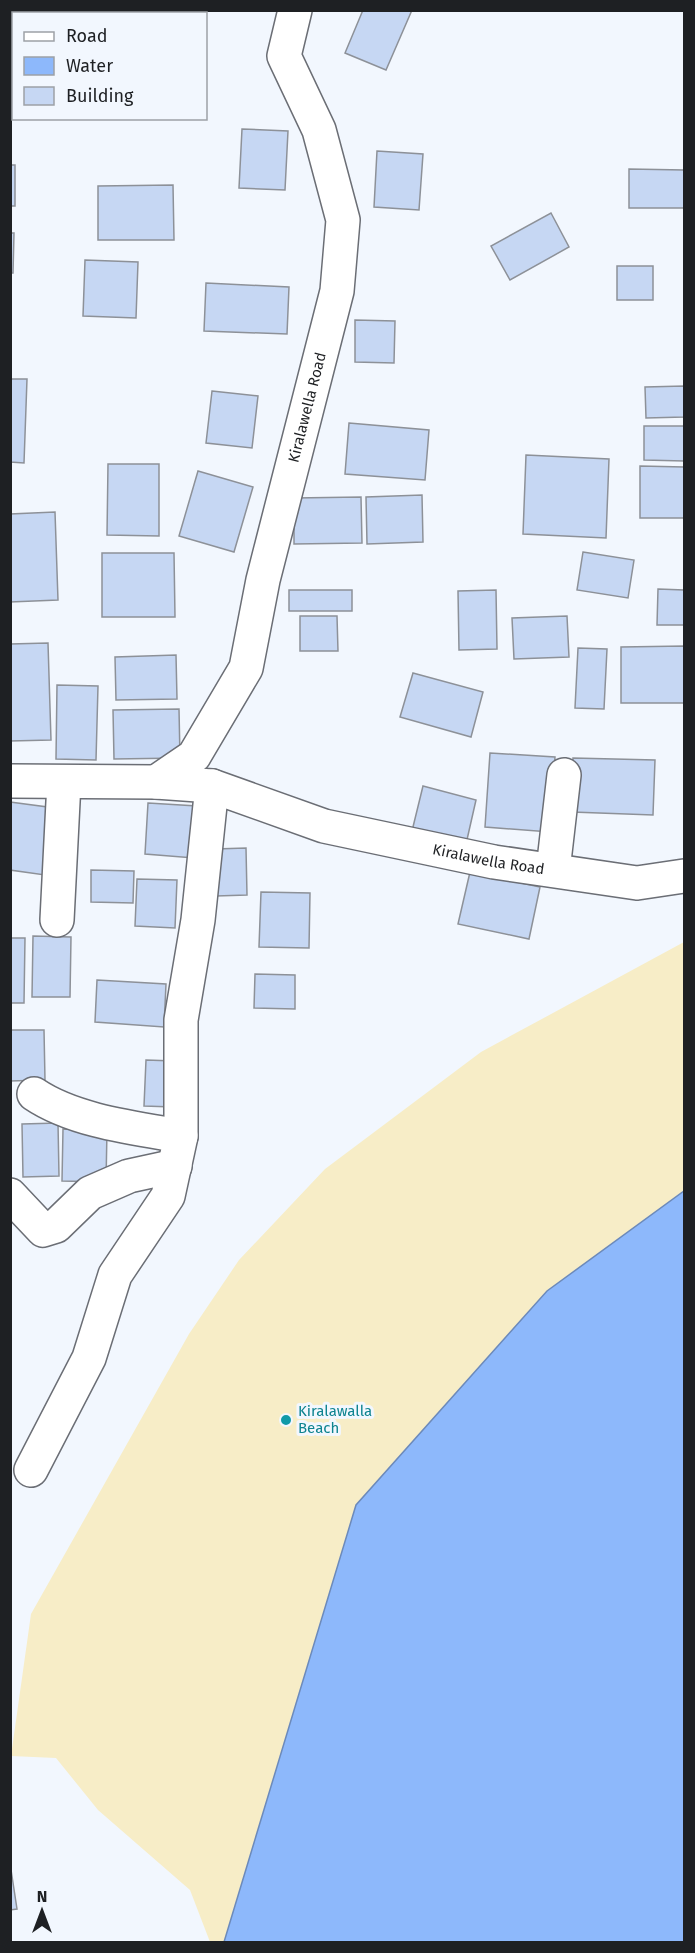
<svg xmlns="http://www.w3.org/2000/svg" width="695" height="1953" font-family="'Fira Sans',sans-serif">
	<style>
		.sand { fill: #f7edc7 }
		.water { fill: #8db8fb; stroke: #6c8aba; stroke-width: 1.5 }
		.building { fill: #c6d7f3; stroke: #8d9198; stroke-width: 1.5 }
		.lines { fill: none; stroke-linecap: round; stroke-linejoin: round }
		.street-casing { stroke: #6b6e75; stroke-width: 36 }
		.street { stroke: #fff; stroke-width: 33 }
		.culture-dot { fill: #0f9aa8; stroke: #f2f7fe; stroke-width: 2 }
		.labels { text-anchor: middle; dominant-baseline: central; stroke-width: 6; stroke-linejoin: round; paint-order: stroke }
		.street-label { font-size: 15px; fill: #1e2023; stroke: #f2f7fe }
		.culture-label { font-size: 15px; fill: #0d838f; stroke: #f2f7fe; text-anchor: start }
	</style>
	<rect width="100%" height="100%" fill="#f2f7fe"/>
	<polygon class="sand" points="684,942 684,1191 547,1291 356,1505 224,1942 210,1942 190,1890 98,1810 56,1758 11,1756 31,1614 189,1334 239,1260 325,1169 481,1052"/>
	<polygon class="water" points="684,1191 684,1942 224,1942 356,1505 547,1291"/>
	<g class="building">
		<polygon points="363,10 412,10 386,70 345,53"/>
		<polygon points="242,129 288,131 285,190 239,188"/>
		<polygon points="377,151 423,154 419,210 374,207"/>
		<rect x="10" y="165" width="5" height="41"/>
		<polygon points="629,169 684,170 684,208 629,208"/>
		<polygon points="173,185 174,240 98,240 98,186"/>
		<polygon points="551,213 569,247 510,280 491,246"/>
		<polygon points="10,233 14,233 13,273 10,273"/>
		<polygon points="85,260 138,262 136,318 83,316"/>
		<rect x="617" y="266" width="36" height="34"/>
		<polygon points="206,283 289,287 287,334 204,331"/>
		<polygon points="355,320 395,321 394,363 355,362"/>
		<polygon points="10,379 27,379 24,463 10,462"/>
		<polygon points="684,386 684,417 646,418 645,387"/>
		<polygon points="212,391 258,396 252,448 206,443"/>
		<polygon points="349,423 429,430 425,480 345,474"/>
		<polygon points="644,426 684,426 684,461 644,460"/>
		<polygon points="526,455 609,459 606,538 523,534"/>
		<polygon points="108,464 159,464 159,536 107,535"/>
		<polygon points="640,466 684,467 684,518 640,518"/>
		<polygon points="198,471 253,487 234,552 179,536"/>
		<polygon points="422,495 423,542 367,544 366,497"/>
		<polygon points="361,497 362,543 294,544 294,498"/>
		<polygon points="55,512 58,600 10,602 10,514"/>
		<polygon points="583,552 634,560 628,598 577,590"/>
		<polygon points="102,553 174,553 175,617 102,617"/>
		<polygon points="658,589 684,590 684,625 657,625"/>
		<rect x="289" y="590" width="63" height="21"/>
		<polygon points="496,590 497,649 459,650 458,591"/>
		<polygon points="300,616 337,616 338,651 300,651"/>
		<polygon points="567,616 569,657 514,659 512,618"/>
		<polygon points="48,643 51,740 10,741 10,644"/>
		<polygon points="684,646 684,703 621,703 621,647"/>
		<polygon points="578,648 607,649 604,709 575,708"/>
		<polygon points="176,655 177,699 116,700 115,657"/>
		<polygon points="413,673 483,692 471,737 400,717"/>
		<polygon points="57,685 98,686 96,760 56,759"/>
		<polygon points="179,709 180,758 114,759 113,710"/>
		<polygon points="490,753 555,757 550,832 485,827"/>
		<polygon points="573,758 655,760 653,815 572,812"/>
		<polygon points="423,786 476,800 466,844 412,831"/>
		<polygon points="10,802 55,808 45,875 10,870"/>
		<polygon points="148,803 197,806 194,858 145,854"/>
		<polygon points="246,848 247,895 216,896 215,849"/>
		<polygon points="91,870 134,871 133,903 91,902"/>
		<polygon points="470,872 540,887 529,939 458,924"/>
		<polygon points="137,879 177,880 175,928 135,926"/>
		<polygon points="261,892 310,893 309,948 259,947"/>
		<polygon points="33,936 71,937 70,997 32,997"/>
		<polygon points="10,938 25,938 24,1003 10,1003"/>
		<polygon points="255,974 295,975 295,1009 254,1008"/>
		<polygon points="97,980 166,984 164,1027 95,1022"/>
		<polygon points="10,1030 44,1030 45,1080 10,1081"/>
		<polygon points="146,1060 174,1061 173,1107 144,1106"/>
		<polygon points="58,1123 59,1176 23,1177 22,1124"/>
		<polygon points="63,1129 107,1130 106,1182 62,1181"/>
		<polygon points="10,1863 17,1909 10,1910"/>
	</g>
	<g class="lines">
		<defs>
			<g id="street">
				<path id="s1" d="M 10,781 L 156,782 L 212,786 L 324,826 L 494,862 L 637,883 L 684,876"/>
				<path id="s2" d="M 156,782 L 194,756 L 246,668 L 263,580 L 337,291 L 343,220 L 319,130 L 284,56 L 295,10"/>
				<polyline points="553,870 564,775"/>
				<polyline points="57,920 64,782"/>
				<path d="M 34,1094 C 74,1121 134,1128 181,1136"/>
				<polyline points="10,1195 43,1230 56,1226 90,1193 129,1176 175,1166"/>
				<polyline points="31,1470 89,1358 115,1275 168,1196 181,1136 181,1020 198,920 212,786"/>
			</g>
		</defs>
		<use href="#street" class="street-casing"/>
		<use href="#street" class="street"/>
	</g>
	<circle class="culture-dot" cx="286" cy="1420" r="6"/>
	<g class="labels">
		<g class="street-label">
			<text stroke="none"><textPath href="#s2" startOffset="416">Kiralawella Road</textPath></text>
			<text stroke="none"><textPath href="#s1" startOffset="489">Kiralawella Road</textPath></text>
		</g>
		<g class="culture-label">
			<text x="298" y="1411">Kiralawalla<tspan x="298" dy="17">Beach</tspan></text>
		</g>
	</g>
	<rect width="695" height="1953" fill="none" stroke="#1e2023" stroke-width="24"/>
	<rect x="12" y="12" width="195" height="108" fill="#f2f7fe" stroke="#9da1a6" stroke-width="1.5"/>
	<rect x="24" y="32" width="30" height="9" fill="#ffffff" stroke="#9da1a6" stroke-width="1.5"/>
	<text x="66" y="42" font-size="18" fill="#1e2023">Road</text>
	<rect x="24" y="57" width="30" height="18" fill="#8db8fb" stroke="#9da1a6" stroke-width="1.5"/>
	<text x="66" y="72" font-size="18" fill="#1e2023">Water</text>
	<rect x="24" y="87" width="30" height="18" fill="#c6d7f3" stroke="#9da1a6" stroke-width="1.5"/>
	<text x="66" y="102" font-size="18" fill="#1e2023">Building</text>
	<g transform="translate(42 1911)" stroke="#f2f7fe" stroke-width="4.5" paint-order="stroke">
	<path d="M0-4.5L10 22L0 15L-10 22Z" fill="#1e2023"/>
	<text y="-9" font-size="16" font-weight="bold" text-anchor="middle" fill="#1e2023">N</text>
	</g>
</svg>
